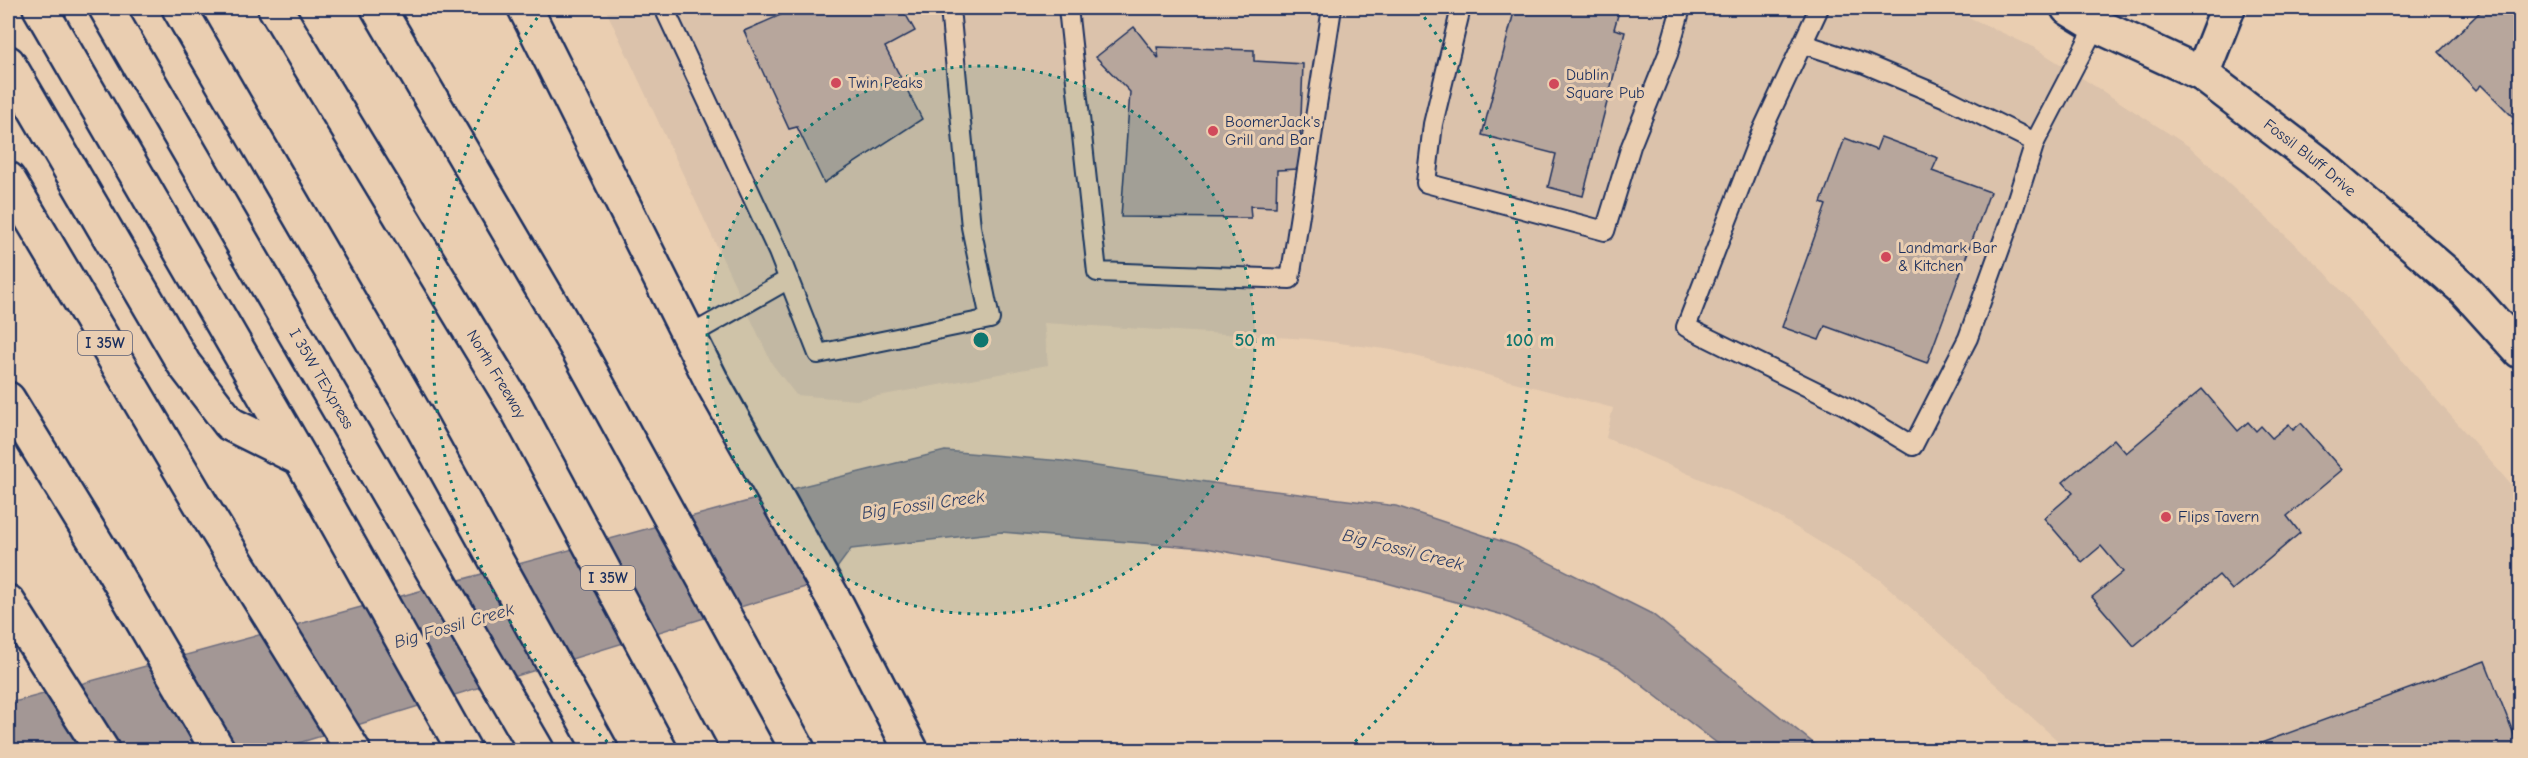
<svg xmlns="http://www.w3.org/2000/svg" width="2528" height="758" font-family="'Comic Neue',sans-serif">
	<style>
		.built { fill: #dbc2ab }
		.water { fill: #a39795; stroke: #6d6d7f; stroke-width: 1.5 }
		.building { fill: #b7a69c; stroke: #1b2f5e; stroke-width: 1.5 }
		.lines { fill: none; stroke-linecap: round; stroke-linejoin: round }
		.service-casing { stroke: #1b2f5e; stroke-width: 22 }
		.minor-casing { stroke: #1b2f5e; stroke-width: 38 }
		.secondary-casing { stroke: #1b2f5e; stroke-width: 38 }
		.motorway-casing { stroke: #1b2f5e; stroke-width: 38 }
		.service { stroke: #eaceb1; stroke-width: 18 }
		.minor { stroke: #eaceb1; stroke-width: 33 }
		.secondary { stroke: #eaceb1; stroke-width: 33 }
		.motorway { stroke: #eaceb1; stroke-width: 33 }
		.ring { fill: none; stroke: #0f766e; stroke-width: 3; stroke-dasharray: 3 6 }
		.poi-dot { fill: #d1495b; stroke: #eaceb1; stroke-width: 2 }
		.labels { text-anchor: middle; dominant-baseline: central; stroke-width: 6; stroke-linejoin: round; paint-order: stroke }
		.shield { fill: #eaceb1; stroke: #595f77; stroke-width: 1.5 }
		.shield-label { font-size: 15px; font-weight: bold; fill: #1b2f5e }
		.poi-label { font-size: 16px; fill: #1b2f5e; stroke: #eaceb1; text-anchor: start }
		.street-label { font-size: 16px; fill: #1b2f5e; stroke: #eaceb1 }
		.water-label { font-size: 18px; font-style: italic; fill: #2f3f66; stroke: #eaceb1 }
		.centre { fill: #0f766e; stroke: #eaceb1; stroke-width: 3 }
		.ring-label { font-size: 18px; text-anchor: middle; font-weight: bold; fill: #0f766e; stroke: #eaceb1; stroke-width: 6; stroke-linejoin: round; paint-order: stroke }
	</style>
	<rect width="100%" height="100%" fill="#eaceb1"/>
	<filter id="ink" filterUnits="userSpaceOnUse"><feTurbulence type="fractalNoise" baseFrequency=".0167" numOctaves="2"/><feDisplacementMap in="SourceGraphic" scale="12" xChannelSelector="R" yChannelSelector="G"/><feConvolveMatrix kernelMatrix="1 2 1 2 8 2 1 2 1" color-interpolation-filters="sRGB"/></filter>
	<g filter="url(#ink)">
		<polygon class="built" points="605,8 1949,8 2035,48 2190,147 2325,272 2520,495 2520,750 2068,750 1879,579 1758,504 1606,438 1613,408 1392,350 1309,339 1044,323 1048,365 856,400 796,395 772,364"/>
		<polygon class="water" points="945,451 1062,461 1227,485 1396,506 1516,546 1652,614 1822,750 1726,750 1618,667 1503,615 1376,580 1206,548 1001,532 851,549 828,580 276,750 8,750 8,701 18,701 807,485"/>
		<g class="building">
			<polygon points="780,8 902,8 915,31 885,47 922,119 824,183 797,127 789,129 744,31 783,14"/>
			<polygon points="1515,8 1620,8 1614,29 1625,32 1583,196 1548,187 1556,154 1482,135"/>
			<polygon points="2484,8 2512,8 2520,16 2520,133 2512,124 2516,120 2481,85 2476,90 2439,52"/>
			<polygon points="1134,27 1159,59 1157,47 1254,50 1254,61 1303,64 1299,169 1277,170 1276,207 1250,206 1251,218 1121,217 1130,92 1096,57"/>
			<polygon points="1881,137 1938,158 1932,171 1990,192 1927,363 1825,326 1819,340 1782,327 1826,205 1821,203 1845,138 1876,150"/>
			<polygon points="2202,389 2238,431 2248,422 2256,431 2261,426 2272,438 2289,424 2293,430 2301,423 2342,470 2287,516 2300,533 2232,590 2219,575 2134,646 2092,597 2123,572 2101,546 2082,562 2044,518 2073,493 2063,482 2114,439 2126,453"/>
			<polygon points="2485,661 2520,750 2251,750 2249,744 2253,743 2253,746"/>
		</g>
		<g class="lines">
			<defs>
				<g id="service">
					<polyline points="664,8 778,252 818,354 990,319 971,227 950,8"/>
					<polyline points="1068,8 1097,272 1290,279 1332,8"/>
					<polyline points="1461,8 1433,124 1426,183 1605,231 1631,146 1668,54 1681,8"/>
					<polyline points="1804,44 1865,64 1946,98 2035,142 2009,224 1968,338 1913,446 1846,406 1686,327 1761,133 1819,8"/>
					<polyline points="2035,142 2096,25"/>
					<polyline points="689,336 789,279"/>
				</g>
				<g id="minor">
					<path id="s1" d="M 2068,8 L 2096,25 L 2202,74 L 2316,161 L 2447,274 L 2465,290 L 2520,351"/>
					<polyline points="2202,74 2228,8"/>
				</g>
				<g id="secondary">
					<polyline points="525,8 713,384 837,605 911,750"/>
					<polyline points="8,602 102,750"/>
				</g>
				<g id="motorway">
					<polyline points="40,8 301,459 464,750"/>
					<path id="s2" d="M 106,8 L 537,750"/>
					<polyline points="179,8 419,421 601,750"/>
					<path id="s3" d="M 275,8 L 515,405 L 700,750"/>
					<polyline points="378,8 580,353 798,750"/>
					<polyline points="8,63 184,364 230,424 301,459"/>
					<polyline points="8,179 202,506 353,750"/>
					<polyline points="8,399 111,567 218,750"/>
				</g>
			</defs>
			<use href="#service" class="service-casing"/>
			<use href="#minor" class="minor-casing"/>
			<use href="#secondary" class="secondary-casing"/>
			<use href="#motorway" class="motorway-casing"/>
			<use href="#service" class="service"/>
			<use href="#minor" class="minor"/>
			<use href="#secondary" class="secondary"/>
			<use href="#motorway" class="motorway"/>
		</g>
	</g>
	<circle cx="981" cy="340" r="274" fill="#0f766e" fill-opacity=".12"/>
	<g class="ring">
		<circle cx="981" cy="340" r="274"/>
		<path d="M614 748A549 549 0 0 1 543 10M1419 10A549 549 0 0 1 1348 748"/>
	</g>
	<g class="poi-dot">
		<circle cx="836" cy="83" r="6"/>
		<circle cx="1554" cy="84" r="6"/>
		<circle cx="1213" cy="131" r="6"/>
		<circle cx="1886" cy="257" r="6"/>
		<circle cx="2166" cy="517" r="6"/>
	</g>
	<g class="labels">
		<g class="shield">
			<rect x="78" y="331" width="54" height="24" rx="4.5"/>
			<rect x="581" y="566" width="54" height="24" rx="4.5"/>
		</g>
		<g class="shield-label">
			<text x="105" y="343">I 35W</text>
			<text x="608" y="578">I 35W</text>
		</g>
		<g class="poi-label">
			<text x="1566" y="75">Dublin<tspan x="1566" dy="18">Square Pub</tspan></text>
			<text x="848" y="83">Twin Peaks</text>
			<text x="1225" y="122">BoomerJack's<tspan x="1225" dy="18">Grill and Bar</tspan></text>
			<text x="1898" y="248">Landmark Bar<tspan x="1898" dy="18">&amp; Kitchen</tspan></text>
			<text x="2178" y="517">Flips Tavern</text>
		</g>
		<g class="street-label">
			<text stroke="none"><textPath href="#s1" startOffset="286">Fossil Bluff Drive</textPath></text>
			<text stroke="none"><textPath href="#s3" startOffset="428">North Freeway</textPath></text>
			<text stroke="none"><textPath href="#s2" startOffset="429">I 35W TEXpress</textPath></text>
		</g>
		<g class="water-label">
			<text transform="translate(923 505) rotate(-8)">Big Fossil Creek</text>
			<text transform="translate(1403 550) rotate(14)">Big Fossil Creek</text>
			<text transform="translate(454 626) rotate(-16)">Big Fossil Creek</text>
		</g>
	</g>
	<circle cx="981" cy="340" r="9" class="centre"/>
	<g class="ring-label">
		<text x="1255" y="346">50 m</text>
		<text x="1530" y="346">100 m</text>
	</g>
	<rect width="2528" height="758" fill="none" stroke="#eaceb1" stroke-width="30"/>
	<rect x="15" y="15" width="2498" height="728" fill="none" stroke="#1b2f5e" stroke-width="2" filter="url(#ink)"/>
</svg>
